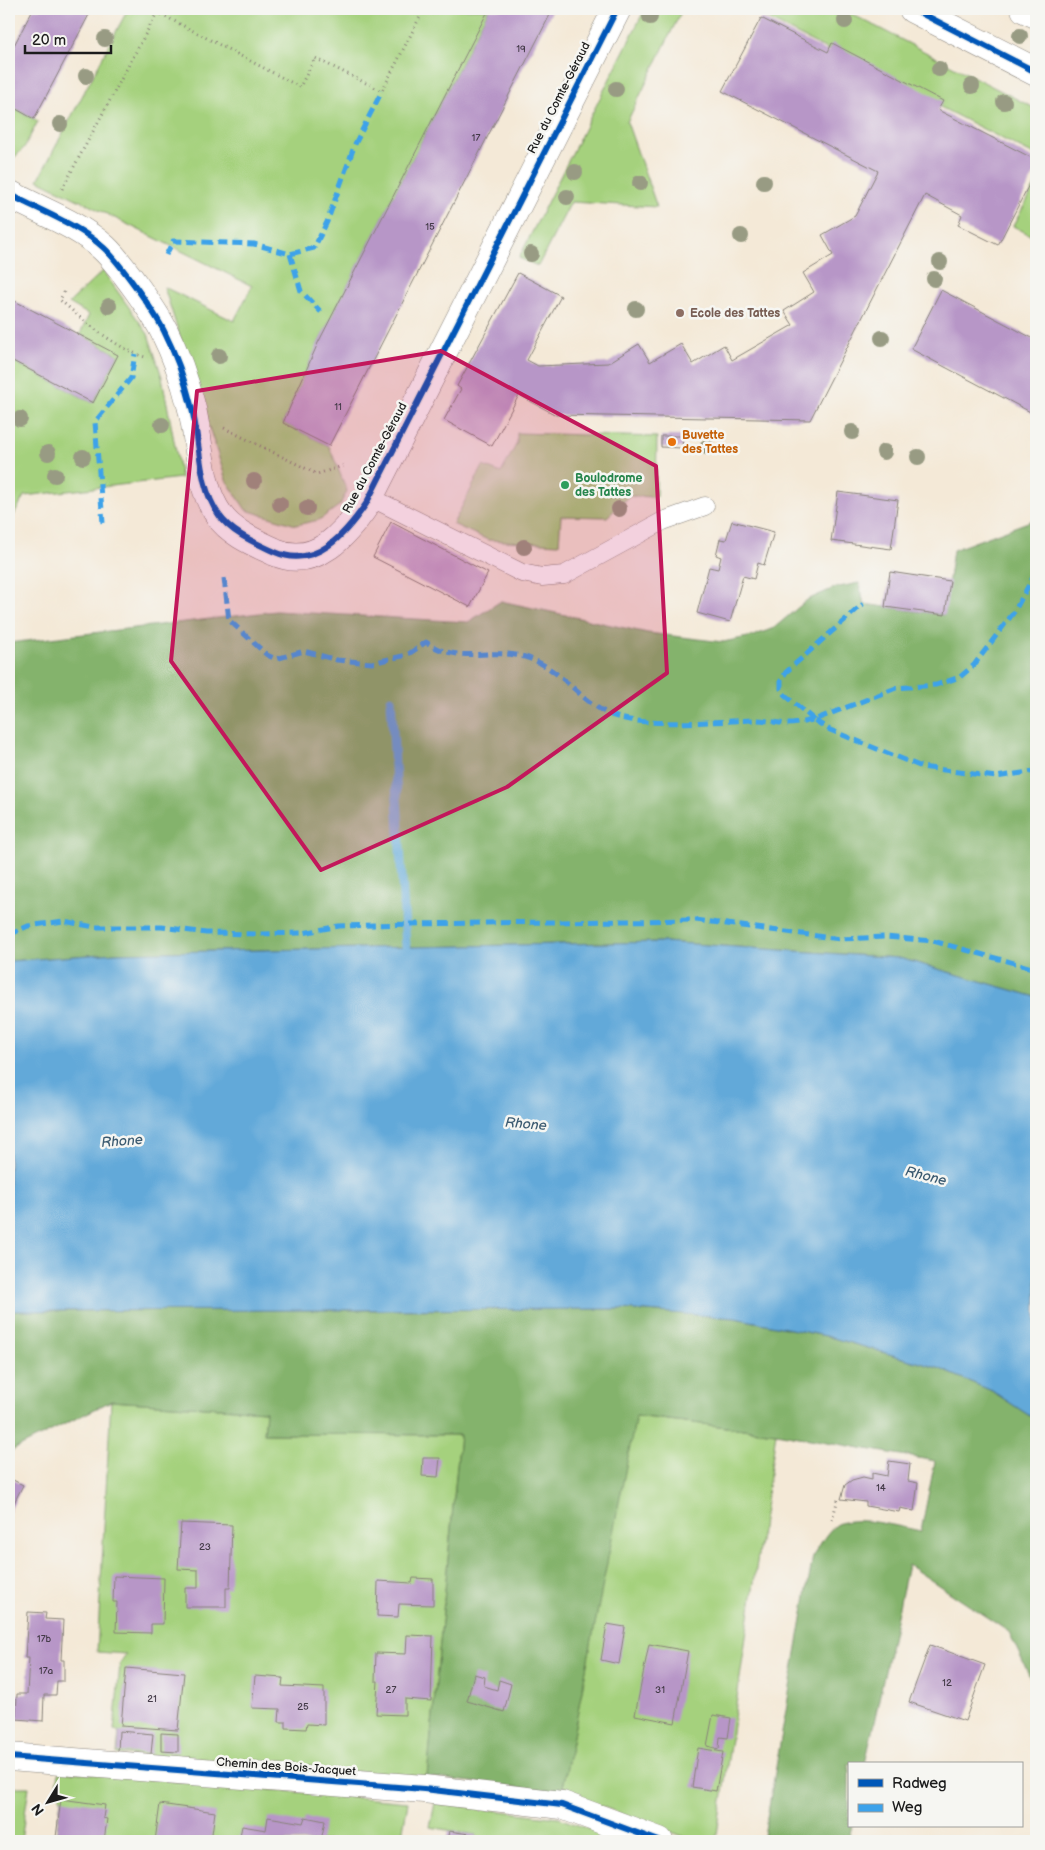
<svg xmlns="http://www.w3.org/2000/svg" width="1045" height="1850" font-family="'Balsamiq Sans',sans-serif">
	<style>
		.green { fill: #a5d17d; stroke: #60764c }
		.forest { fill: #84b36c; stroke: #506844 }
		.water { fill: #62a9d9; stroke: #3f627a }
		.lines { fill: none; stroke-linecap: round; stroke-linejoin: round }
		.stream { stroke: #62a9d9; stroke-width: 9 }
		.building { fill: #b796c7 }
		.lane-casing { stroke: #88827a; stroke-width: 19 }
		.street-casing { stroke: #88827a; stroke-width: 29 }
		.secondary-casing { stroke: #88827a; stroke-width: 29 }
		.path { stroke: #88827a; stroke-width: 3; stroke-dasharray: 1 4; stroke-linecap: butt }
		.lane { stroke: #fff; stroke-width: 18 }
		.street { stroke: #fff; stroke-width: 28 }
		.secondary { stroke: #fff; stroke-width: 28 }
		.quiet { stroke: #3da2ea; stroke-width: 5; stroke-dasharray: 10 5; stroke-linecap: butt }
		.cycleway-casing { stroke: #f6f6f2; stroke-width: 9 }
		.cycleway { stroke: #0057b8; stroke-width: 6 }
		.tree { fill: #989b83 }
		.marked { fill: #c2185b; fill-opacity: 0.2; stroke: #c2185b; stroke-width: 4; stroke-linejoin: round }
		.education-dot { fill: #8d6e63; stroke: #f6f6f2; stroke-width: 2 }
		.food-dot { fill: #e8710a; stroke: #f6f6f2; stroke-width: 2 }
		.leisure-dot { fill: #2e9e5b; stroke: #f6f6f2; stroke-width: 2 }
		.labels { text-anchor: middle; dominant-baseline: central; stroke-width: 5; stroke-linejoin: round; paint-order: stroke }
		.number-label { font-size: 10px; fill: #433a47 }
		.street-label { font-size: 12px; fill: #1c1c1c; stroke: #f6f6f2 }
		.education-label { font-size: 12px; font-weight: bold; fill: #785e54; stroke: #f6f6f2; text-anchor: start }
		.food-label { font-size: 12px; font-weight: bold; fill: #c56008; stroke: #f6f6f2; text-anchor: start }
		.leisure-label { font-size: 12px; font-weight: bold; fill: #27864d; stroke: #f6f6f2; text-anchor: start }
		.water-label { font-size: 14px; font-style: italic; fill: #3c5b71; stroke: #f6f6f2 }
	</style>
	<rect width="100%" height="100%" fill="#f6f6f2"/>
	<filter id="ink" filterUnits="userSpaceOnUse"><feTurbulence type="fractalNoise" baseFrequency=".02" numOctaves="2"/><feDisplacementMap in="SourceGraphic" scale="10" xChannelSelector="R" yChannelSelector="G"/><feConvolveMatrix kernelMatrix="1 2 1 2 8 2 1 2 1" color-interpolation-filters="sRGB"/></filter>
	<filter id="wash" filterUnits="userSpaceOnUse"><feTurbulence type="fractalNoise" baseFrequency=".0096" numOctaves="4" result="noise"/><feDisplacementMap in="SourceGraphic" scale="20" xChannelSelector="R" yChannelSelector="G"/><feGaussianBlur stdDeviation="1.12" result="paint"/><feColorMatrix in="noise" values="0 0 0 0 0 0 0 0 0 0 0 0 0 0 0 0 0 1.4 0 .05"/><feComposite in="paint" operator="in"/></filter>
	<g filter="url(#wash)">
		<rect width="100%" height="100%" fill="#f4e9d7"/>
		<g class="green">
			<polygon points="128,9 489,9 318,344 283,423 329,446 347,491 340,505 319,520 296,525 246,510 226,480 164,287 234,321 252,286 38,180"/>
			<polygon points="645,9 680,9 680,14 627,122 657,207 571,202 538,266 519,258"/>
			<polygon points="748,9 842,9 1036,109 1036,156"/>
			<polygon points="9,105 38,121 24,148 12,160 9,160"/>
			<polygon points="1036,184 1036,238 1013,226"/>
			<polygon points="103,271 148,334 162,377 181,478 24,496 9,525 9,359 93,403 118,355 80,334 89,315 69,303"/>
			<polygon points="517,433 657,437 656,497 630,496 607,517 561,516 559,544 488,540 453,524 483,466 501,473 517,443"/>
			<polygon points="111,1401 266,1411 264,1434 460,1435 427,1777 117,1754 119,1732 114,1730 120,1664 126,1654 97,1652"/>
			<polygon points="635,1416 776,1433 716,1841 696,1841 562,1792"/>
			<polygon points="59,1771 408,1802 401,1841 85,1841 56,1837 61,1799 57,1788"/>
			<polygon points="9,1787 29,1787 21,1841 9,1841"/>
			<polygon points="435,1803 559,1818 621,1841 475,1841 476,1835 430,1827"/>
		</g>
		<g class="forest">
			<polygon points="1036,519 1036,997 899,958 663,942 116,953 9,961 9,643 276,611 468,622 501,601 648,633 723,642 753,636 774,628 807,600 834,588 859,583 864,604 944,615 953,550"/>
			<path d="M 621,1309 L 735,1318 L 826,1336 L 938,1368 L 992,1391 L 1036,1420 L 1036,1690 L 1009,1632 L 908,1565 L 865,1764 L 849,1764 L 849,1826 L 852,1826 L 848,1841 L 763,1841 L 813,1556 C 820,1545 828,1528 840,1523 C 861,1516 900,1527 921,1531 L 935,1461 L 776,1433 L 636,1416 L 562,1792 L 427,1777 L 460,1435 L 264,1434 L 266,1411 L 111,1401 L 9,1452 L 9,1311 Z"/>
		</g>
		<polygon class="water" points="663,942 899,958 1036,997 1036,1420 992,1391 938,1368 826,1336 735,1318 621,1309 9,1311 9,961 116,953"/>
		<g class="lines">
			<polyline class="stream" points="391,700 406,946 409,957"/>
		</g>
		<g id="blocks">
			<g class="building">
				<polygon points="33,9 92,9 34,119 9,105 9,55"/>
				<polygon points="489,9 553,9 329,446 283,423 318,343"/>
				<polygon points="761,18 828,52 832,43 943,101 938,110 1036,160 1036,171 998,245 958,225 962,215 925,195 810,420 556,415 519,395 492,446 444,420 461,389 457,386 518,273 561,296 527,360 538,366 608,363 639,344 650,362 681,344 693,364 724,345 732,360 793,325 784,311 814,292 803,273 833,255 822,235 855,216 878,171 722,91"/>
				<polygon points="941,290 1036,340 1036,415 911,349"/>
				<polygon points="9,298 118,355 93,403 9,359"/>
				<polygon points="661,436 683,436 682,448 661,447"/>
				<polygon points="838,492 898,500 891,549 831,541"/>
				<polygon points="732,521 774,532 764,565 758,563 754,579 743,576 730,622 697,613 709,567 718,569 721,557 716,555 720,539 726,540"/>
				<polygon points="391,522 488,573 470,607 373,557"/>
				<polygon points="890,572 950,581 945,615 885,607"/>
				<polygon points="423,1458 440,1458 438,1477 422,1476"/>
				<polygon points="889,1461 910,1464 908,1481 918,1483 914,1511 900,1508 899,1512 866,1506 866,1502 841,1499 845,1485 852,1480 863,1477 872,1479 872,1473 887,1476"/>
				<polygon points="9,1478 23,1485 9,1513"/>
				<polygon points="181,1523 232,1525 230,1588 226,1588 226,1607 185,1607 185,1588 198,1588 198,1570 178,1569"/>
				<polygon points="114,1576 164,1578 163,1624 151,1624 151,1633 116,1632 117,1602 113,1602"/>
				<polygon points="413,1578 433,1579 433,1605 399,1604 398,1617 377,1616 378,1581 412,1583"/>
				<polygon points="28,1612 46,1613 45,1619 63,1620 61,1660 64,1660 64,1681 57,1681 56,1695 44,1695 43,1721 16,1719 17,1694 27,1694 29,1658 25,1658"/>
				<polygon points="607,1624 625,1627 619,1664 601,1660"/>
				<polygon points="407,1635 433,1636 431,1701 405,1699 405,1715 376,1714 378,1681 375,1681 376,1653 406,1654"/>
				<polygon points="649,1644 688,1651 675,1723 635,1715"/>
				<polygon points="930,1645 985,1665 965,1721 909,1702"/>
				<polygon points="126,1668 184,1673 178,1730 121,1726"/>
				<polygon points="474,1674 485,1677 484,1686 497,1690 499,1680 511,1684 504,1712 467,1701"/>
				<polygon points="255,1676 283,1678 282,1686 324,1688 324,1725 307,1724 306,1729 286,1728 286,1722 279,1722 280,1709 252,1708"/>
				<polygon points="713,1715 731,1718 728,1738 720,1737 719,1749 707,1746"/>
				<polygon points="119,1731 153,1734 151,1754 118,1752"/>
				<polygon points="161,1733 178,1734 178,1752 161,1751"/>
				<polygon points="698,1748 723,1752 716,1791 692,1787"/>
				<polygon points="61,1799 105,1805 103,1818 107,1819 104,1841 67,1841 67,1839 56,1837"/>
				<polygon points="160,1804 215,1812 211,1841 155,1841"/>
				<polygon points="268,1817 303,1823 305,1817 325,1821 321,1841 239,1841 242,1826 266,1830"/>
				<polygon points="449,1831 476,1835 475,1841 447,1841"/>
			</g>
		</g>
	</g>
	<g filter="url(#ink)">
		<use href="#blocks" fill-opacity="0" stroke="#88827a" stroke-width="1"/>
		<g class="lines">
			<defs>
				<polyline id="lane" points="370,497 522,573 542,577 564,575 663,521 705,506"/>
				<g id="street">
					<path d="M 9,194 C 40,211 78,224 104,248 C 120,263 154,311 164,331 C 175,353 185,381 191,405 C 201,441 197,484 219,515 C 231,533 256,543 275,552 C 316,570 346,533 366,504 L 617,9"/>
					<polyline points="9,1757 424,1789 562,1805 659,1841"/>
				</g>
				<g id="secondary">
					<polyline points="913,9 1036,72"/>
					<polyline points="1025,9 1036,14"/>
				</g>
			</defs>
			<use href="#lane" class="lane-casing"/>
			<use href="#street" class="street-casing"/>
			<use href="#secondary" class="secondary-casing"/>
			<g class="path">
				<polyline points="690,9 690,12"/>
				<polyline points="157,12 300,87 315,58 382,91 424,9"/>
				<polyline points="62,189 159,9"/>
				<path d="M 64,292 L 60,300 C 83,320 115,348 145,357"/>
				<polyline points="224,428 317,474 343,466"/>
				<polyline points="832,1520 838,1499"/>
			</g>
			<use href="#lane" class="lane"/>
			<use href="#street" class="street"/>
			<use href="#secondary" class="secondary"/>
			<g class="quiet">
				<polyline points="290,254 301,291 321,312"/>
				<polyline points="166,255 173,241 254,244 290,254 314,248 327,222 355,144 382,91"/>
				<polyline points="103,523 95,422 131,378 135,354"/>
				<polyline points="1036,572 1014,612 974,665 960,677 936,685 896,688 814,720 830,730 922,767 996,777 1036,771"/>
				<path d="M 224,578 L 229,620 L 267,655 L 276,659 L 304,651 L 337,660 L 372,663 L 407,655 L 426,642 C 460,666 491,646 528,658 C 562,669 579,701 611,715 C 642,728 719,721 754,720 C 766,720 777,723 788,724 C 797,724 806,721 814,720"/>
				<polyline points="814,720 784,694 781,689 781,680 786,672 863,604"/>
				<polyline points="9,935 28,926 64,921 94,927 162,927 206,933 259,934 303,933 339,926 411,924 696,920 840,939 885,937 933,941 1036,969"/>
			</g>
			<defs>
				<g id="cycleway">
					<polyline points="913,9 1036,72"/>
					<path d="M 9,194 C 40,211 78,224 104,248 C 120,263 154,311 164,331 C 175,353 185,381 191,405 C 201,441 197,484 219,515 C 231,533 256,543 275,552 C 316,570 346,533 366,504 L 617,9"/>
					<polyline points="9,1757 424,1789 562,1805 659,1841"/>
				</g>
			</defs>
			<use href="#cycleway" class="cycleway-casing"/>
			<use href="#cycleway" class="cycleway"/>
		</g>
		<g class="tree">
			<circle cx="650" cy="17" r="8"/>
			<circle cx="845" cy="21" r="8"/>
			<circle cx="1020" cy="36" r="8"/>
			<circle cx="105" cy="39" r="8"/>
			<circle cx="939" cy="69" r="8"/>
			<circle cx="86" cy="76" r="8"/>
			<circle cx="972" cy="86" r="8"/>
			<circle cx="616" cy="89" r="8"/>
			<circle cx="1004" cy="102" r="8"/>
			<circle cx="60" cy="124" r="8"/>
			<circle cx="575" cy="172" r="8"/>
			<circle cx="764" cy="182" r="8"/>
			<circle cx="640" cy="183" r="8"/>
			<circle cx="567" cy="197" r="8"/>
			<circle cx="741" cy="236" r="8"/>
			<circle cx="531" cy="254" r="8"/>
			<circle cx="940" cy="262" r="8"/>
			<circle cx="934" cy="279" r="8"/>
			<circle cx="109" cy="306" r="8"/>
			<circle cx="636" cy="309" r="8"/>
			<circle cx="882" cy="338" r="8"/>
			<circle cx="219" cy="356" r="8"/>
			<circle cx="20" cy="419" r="8"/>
			<circle cx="162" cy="425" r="8"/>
			<circle cx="852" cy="432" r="8"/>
			<circle cx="707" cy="447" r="8"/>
			<circle cx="884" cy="452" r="8"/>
			<circle cx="48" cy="453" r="8"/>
			<circle cx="83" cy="457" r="8"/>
			<circle cx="918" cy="457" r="8"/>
			<circle cx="55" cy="475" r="8"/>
			<circle cx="254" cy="481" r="8"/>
			<circle cx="280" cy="504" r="8"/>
			<circle cx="307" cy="508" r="8"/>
			<circle cx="619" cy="509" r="8"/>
			<circle cx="524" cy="547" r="8"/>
		</g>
	</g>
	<path class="marked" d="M 441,351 L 656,466 L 667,673 L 507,787 L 321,870 L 171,661 L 197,391 Z"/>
	<circle class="education-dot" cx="680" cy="313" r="5"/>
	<circle class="food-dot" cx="672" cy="442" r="5"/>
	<circle class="leisure-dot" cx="565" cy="485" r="5"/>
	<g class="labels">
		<g class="number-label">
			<text x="521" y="49">19</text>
			<text x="476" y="138">17</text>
			<text x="430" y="227">15</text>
			<text x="338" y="407">11</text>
			<text x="881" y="1488">14</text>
			<text x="205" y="1547">23</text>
			<text x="44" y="1639">17b</text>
			<text x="46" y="1671">17a</text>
			<text x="947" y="1683">12</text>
			<text x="391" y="1690">27</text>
			<text x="660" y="1690">31</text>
			<text x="152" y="1699">21</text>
			<text x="303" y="1707">25</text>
		</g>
		<g class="street-label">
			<text transform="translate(559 98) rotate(-63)">Rue du Comte-Géraud</text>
			<text transform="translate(375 458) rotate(-62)">Rue du Comte-Géraud</text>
			<text transform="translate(286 1767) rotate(4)">Chemin des Bois-Jacquet</text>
		</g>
		<g class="education-label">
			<text x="690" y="313">Ecole des Tattes</text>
		</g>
		<g class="food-label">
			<text x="682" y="435">Buvette<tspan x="682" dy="14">des Tattes</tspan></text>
		</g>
		<g class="leisure-label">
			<text x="575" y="478">Boulodrome<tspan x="575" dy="14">des Tattes</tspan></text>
		</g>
		<g class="water-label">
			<text transform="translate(526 1124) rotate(5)">Rhone</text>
			<text transform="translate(122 1141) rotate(-4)">Rhone</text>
			<text transform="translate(926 1176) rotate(14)">Rhone</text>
		</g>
	</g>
	<rect width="1045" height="1850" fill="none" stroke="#f6f6f2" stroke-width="30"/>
	<rect x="848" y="1762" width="175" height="65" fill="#f6f6f2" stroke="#9f9f9c"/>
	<rect x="858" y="1779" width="25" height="8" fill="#0057b8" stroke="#9f9f9c"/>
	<text x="892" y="1788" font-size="15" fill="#1c1c1c">Radweg</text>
	<rect x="858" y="1804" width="25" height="8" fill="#3da2ea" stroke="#9f9f9c"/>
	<text x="892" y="1812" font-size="15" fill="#1c1c1c">Weg</text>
	<g transform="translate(48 1802) rotate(233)" stroke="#f6f6f2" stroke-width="4" paint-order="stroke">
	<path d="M0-4L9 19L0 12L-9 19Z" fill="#1c1c1c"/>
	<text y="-8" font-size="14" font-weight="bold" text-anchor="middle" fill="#1c1c1c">N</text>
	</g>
	<path d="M25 45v8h86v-8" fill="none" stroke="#1c1c1c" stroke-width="2.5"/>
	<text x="32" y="45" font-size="15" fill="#1c1c1c" stroke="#f6f6f2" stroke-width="4" paint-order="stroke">20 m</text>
</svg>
